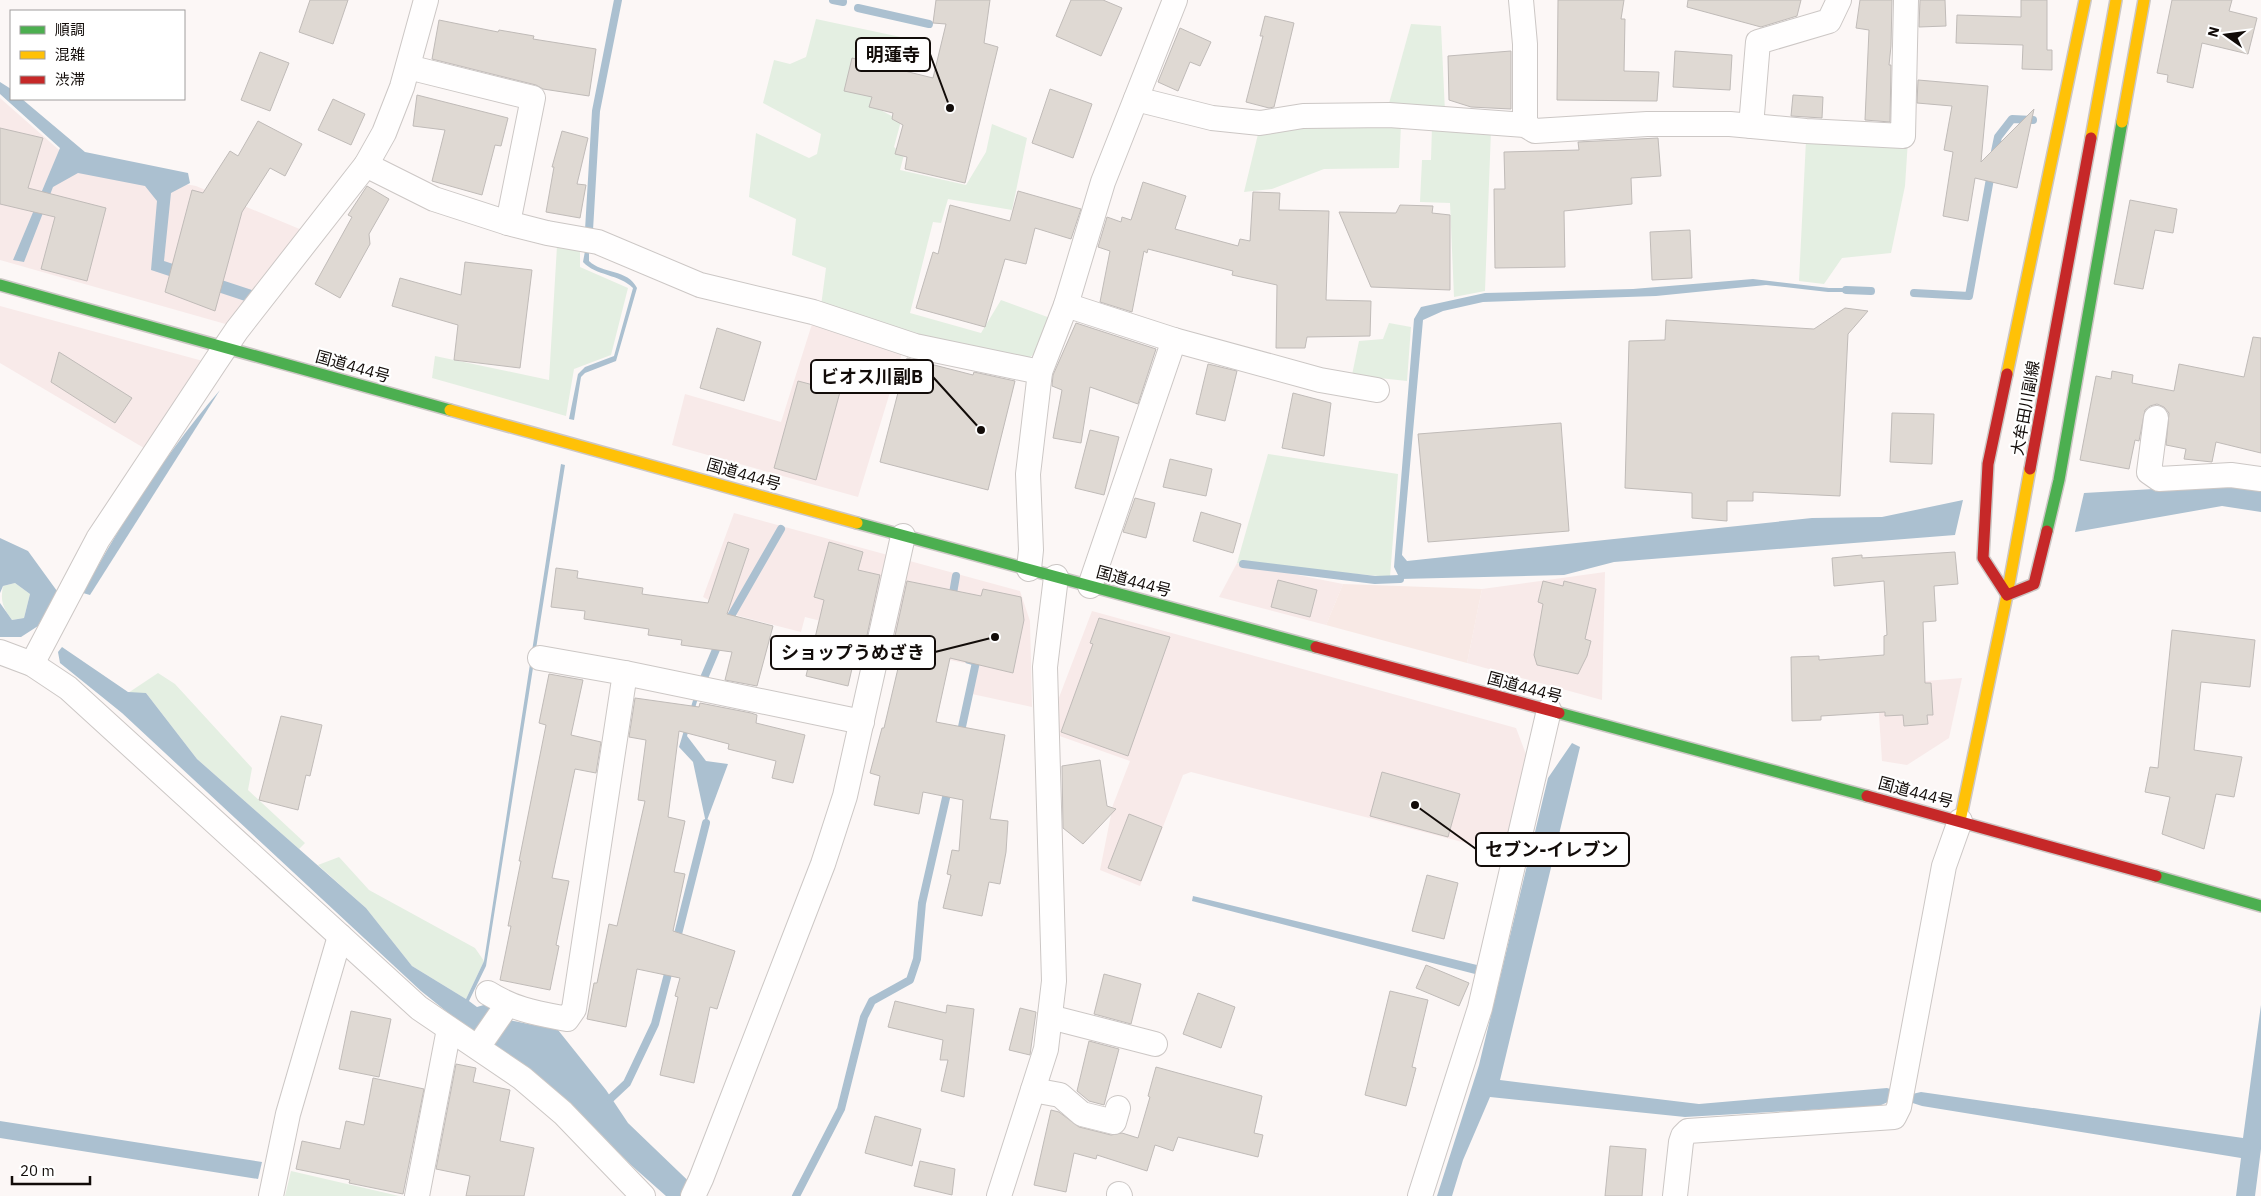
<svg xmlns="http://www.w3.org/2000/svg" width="2261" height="1196" font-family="'IBM Plex Sans','Noto Sans JP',sans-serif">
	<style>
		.commercial { fill: #f8eae9 }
		.built { fill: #f8e9e5 }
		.green { fill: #e4efe2 }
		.water { fill: #abc0d0 }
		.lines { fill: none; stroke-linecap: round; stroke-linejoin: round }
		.stream { stroke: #abc0d0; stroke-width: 8 }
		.building { fill: #dfd9d3; stroke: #c0bbb8 }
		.street-casing { stroke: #ccc7c5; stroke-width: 26 }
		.fast-casing { stroke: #ccc7c5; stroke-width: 14 }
		.slow-casing { stroke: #ccc7c5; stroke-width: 14 }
		.jam-casing { stroke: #ccc7c5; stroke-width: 14 }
		.street { stroke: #fffefe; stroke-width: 24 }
		.fast { stroke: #4caf50; stroke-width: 11 }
		.slow { stroke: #ffc107; stroke-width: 11 }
		.jam { stroke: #c62828; stroke-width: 11 }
		.labels { text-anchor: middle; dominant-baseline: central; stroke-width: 4.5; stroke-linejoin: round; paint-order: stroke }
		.street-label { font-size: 16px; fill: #120c09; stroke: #fff }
		.leader { fill: none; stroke: #120c09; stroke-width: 2 }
		.callout-dot { fill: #120c09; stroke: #fff; stroke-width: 2 }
		.callout { fill: #fff; stroke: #120c09; stroke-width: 2 }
		.callout-label { font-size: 18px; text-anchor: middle; font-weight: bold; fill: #120c09 }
	</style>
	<rect width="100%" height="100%" fill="#fcf7f6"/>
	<g class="commercial">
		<polygon points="0,98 75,164 196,186 302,230 229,325 0,260"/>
		<polygon points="0,306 203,361 176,407 144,448 0,363"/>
		<polygon points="812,324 902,353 858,497 672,445 685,394 781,422"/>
		<polygon points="734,513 1020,591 1030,621 1032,707 972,694 979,666 885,647 876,635 805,617 801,632 739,616 703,597"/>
		<polygon points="1237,563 1343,584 1326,625 1219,597"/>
		<polygon points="1605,572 1602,700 1467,663 1482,589"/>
		<polygon points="1092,611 1516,728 1527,757 1505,853 1191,772 1183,775 1140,886 1100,870 1113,805 1130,761 1054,734 1055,708"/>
		<polygon points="1962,678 1949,738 1907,765 1882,761 1877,685"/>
	</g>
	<polygon class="built" points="1343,584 1482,589 1467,663 1326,625"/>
	<g class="green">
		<polygon points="816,19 910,39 903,68 855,59 872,96 873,106 901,121 894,147 904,155 900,170 966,185 986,152 992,124 1027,138 1012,210 948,199 941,223 933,222 910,313 981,333 1001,300 1053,319 1042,349 1021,363 912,337 821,306 826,268 792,255 796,219 749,197 756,133 809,158 817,154 821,134 763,103 774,60 790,64 806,57"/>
		<polygon points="1411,24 1441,26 1445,112 1388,107"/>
		<polygon points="1307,123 1401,125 1399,168 1324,169 1272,189 1244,192 1259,130"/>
		<polygon points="1432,126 1491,130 1485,291 1454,297 1450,203 1420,202 1422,160 1431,160"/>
		<polygon points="1806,140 1908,140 1905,186 1891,253 1842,258 1824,284 1799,281"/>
		<polygon points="557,246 580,248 580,267 628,288 611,355 574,369 566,416 432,378 435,356 549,380"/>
		<polygon points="1389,323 1411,327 1407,381 1352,375 1359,341 1383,339"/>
		<polygon points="1268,454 1398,474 1390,577 1237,563"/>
		<path d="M 15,583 L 30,594 L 24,618 L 12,620 C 3,608 0,601 3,586 Z"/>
		<polygon points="158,673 175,684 252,768 248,790 305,843 299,849 197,759 146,693 128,693"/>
		<polygon points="339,857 369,890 475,948 484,961 466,999 412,966 366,908 318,865"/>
		<polygon points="291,1171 399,1196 285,1196"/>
	</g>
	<g class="water">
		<polygon points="0,82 11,89 11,99 22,99 85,152 188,173 190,183 171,193 164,261 255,291 245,301 151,270 157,201 145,186 78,173 53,187 24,262 13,260 60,148 0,94"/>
		<path d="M 585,251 L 589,252 L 589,261 C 602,274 628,269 637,288 L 616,361 L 585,373 L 581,377 L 574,420 L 569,419 L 578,374 L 585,367 L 614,356 L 633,288 C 619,274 596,276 583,262 Z"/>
		<polygon points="1753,279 1829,288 1846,288 1846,292 1828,292 1766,285 1656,296 1483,302 1443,311 1423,320 1402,555 1407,561 1812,518 1882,517 1963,500 1955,535 1614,562 1564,575 1400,579 1394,567 1414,319 1421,307 1485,293 1633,289"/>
		<path d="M 220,390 L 90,595 L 83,593 C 122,520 167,452 220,390 Z"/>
		<polygon points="561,464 565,465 486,966 469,1001 477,1007 487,1004 509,1020 558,1030 606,1090 628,1123 704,1196 666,1196 631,1165 566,1099 499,1048 467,1028 421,991 122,713 60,663 58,652 62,647 128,692 146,693 197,759 366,908 412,966 466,999 484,961"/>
		<polygon points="2206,486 2261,489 2261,512 2222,506 2075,532 2084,493"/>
		<polygon points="0,538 28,551 57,591 38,626 21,637 0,637 0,603 12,620 24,618 30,594 15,583 3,586 0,593"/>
		<polygon points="694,697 698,698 687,736 706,761 728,764 706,823 693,762 679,747"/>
		<polygon points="1572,743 1580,747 1500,1080 1699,1104 1887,1088 1908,1095 1921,1092 2243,1138 2261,1005 2261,1149 2255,1196 2236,1196 2241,1158 1922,1106 1897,1098 1879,1106 1685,1117 1490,1097 1463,1160 1452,1196 1437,1196 1479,1065 1548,778"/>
		<polygon points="1193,896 1477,965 1475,974 1192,901"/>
		<polygon points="0,1121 262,1162 258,1179 0,1138"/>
	</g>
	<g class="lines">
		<g class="stream">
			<polyline points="833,0 843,2"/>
			<polyline points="858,8 929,24"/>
			<polyline points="1994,156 1998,137 2012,119 2033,120"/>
			<polyline points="589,230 596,111 618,0"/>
			<polyline points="1846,290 1871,291"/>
			<polyline points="1914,293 1969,296 1991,173"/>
			<polyline points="1243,564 1375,580 1400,579"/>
			<polyline points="952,599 956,576"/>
			<polyline points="727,623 781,529"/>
			<polyline points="704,678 720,640"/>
			<polyline points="960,736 976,662 969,660"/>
			<polyline points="676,942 706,823"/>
			<polyline points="611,1098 627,1083 655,1024 670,966"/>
			<polyline points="796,1196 841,1109 864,1017 872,1001 910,980 917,959 922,903 948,789"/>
		</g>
	</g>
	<g class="building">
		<polygon points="310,0 348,0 333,44 299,32"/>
		<polygon points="936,0 990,0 984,43 998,47 965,183 905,169 907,157 895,154 903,125 892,119 893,113 869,107 872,97 844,91 852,58 933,78 946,24 933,23"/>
		<polygon points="1071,0 1103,0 1122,8 1101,56 1056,36"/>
		<polygon points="1558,0 1624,0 1621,19 1625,19 1624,71 1659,72 1657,101 1557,100"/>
		<polygon points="1688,0 1801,0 1797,16 1761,27 1687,7"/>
		<polygon points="1860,0 1892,0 1891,46 1889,65 1891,65 1890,122 1865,120 1869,30 1856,28"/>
		<polygon points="1920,0 1945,0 1946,26 1919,27"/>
		<polygon points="2021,0 2047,0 2047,50 2052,50 2052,70 2022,69 2023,45 1956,43 1957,15 2021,17"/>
		<polygon points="2172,0 2232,0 2229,11 2257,18 2248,54 2202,43 2193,88 2167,82 2168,75 2157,73"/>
		<polygon points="1265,16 1294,23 1274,107 1269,108 1246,102 1263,36 1260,36"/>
		<polygon points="439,20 498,32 499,30 534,36 533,39 596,49 589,96 543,89 536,85 432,59"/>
		<polygon points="1180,28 1211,42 1200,66 1190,62 1178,91 1158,82"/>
		<polygon points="1511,51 1511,109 1471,107 1449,100 1448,56"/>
		<polygon points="1675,51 1732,55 1730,90 1673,87"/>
		<polygon points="260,52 289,63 270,111 241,100"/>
		<polygon points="1918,80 1988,86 1981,162 2034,109 2017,188 1975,178 1968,221 1943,216 1953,152 1944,150 1952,106 1917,103"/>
		<polygon points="1050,89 1092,104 1073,158 1032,143"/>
		<polygon points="417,95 508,118 501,146 495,145 482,195 432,181 445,130 413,126"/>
		<polygon points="1793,95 1823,97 1822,118 1791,116"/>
		<polygon points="333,99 365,114 351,145 318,130"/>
		<polygon points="258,121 302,144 285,176 270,168 242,212 215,311 165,292 192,190 203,193 230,151 238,156"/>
		<polygon points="0,128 43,138 28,188 106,208 87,281 41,269 55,217 0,204"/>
		<polygon points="562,131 588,138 577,184 586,185 580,218 546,212 554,167 552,167"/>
		<polygon points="1658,138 1661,176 1631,178 1632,204 1564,211 1565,267 1495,268 1494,189 1505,189 1504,152 1579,150 1578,142"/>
		<polygon points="1143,182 1186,196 1175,229 1238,246 1240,239 1250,241 1253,192 1280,193 1279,210 1329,211 1326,300 1371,301 1370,336 1307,337 1305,348 1276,348 1277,285 1232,275 1233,271 1148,249 1147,253 1144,251 1132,312 1100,302 1110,251 1098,247 1107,217 1121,222 1122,217 1131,220"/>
		<polygon points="367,186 389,199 369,234 370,244 340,298 315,284 352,217 348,215"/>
		<polygon points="1018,191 1081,209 1071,239 1035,228 1026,264 1005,259 985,327 916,308 933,252 938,254 950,205 1010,221"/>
		<polygon points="2130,200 2177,209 2173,233 2155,230 2143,289 2114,284"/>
		<polygon points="1400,205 1433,206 1432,213 1450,215 1450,290 1371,287 1339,212 1396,213"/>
		<polygon points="1690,230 1692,278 1652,280 1650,232"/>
		<polygon points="465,262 532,270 520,368 454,360 458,325 392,306 400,278 461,295"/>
		<polygon points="1845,308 1868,311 1848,334 1840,496 1753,492 1753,501 1727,501 1727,521 1692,518 1692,493 1625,488 1629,341 1665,340 1666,320 1814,329"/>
		<polygon points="1076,323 1156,349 1138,404 1090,387 1081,443 1053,438 1062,390 1052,386 1053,375"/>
		<polygon points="717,328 761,342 744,401 700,388"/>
		<polygon points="2253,337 2261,338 2261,453 2216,442 2212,462 2184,459 2186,449 2166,445 2169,413 2164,407 2157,404 2150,406 2145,410 2139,441 2135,440 2129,469 2080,460 2096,376 2111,379 2112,371 2133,375 2132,383 2174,391 2179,364 2244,377"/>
		<polygon points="59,352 132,398 115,423 51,382"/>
		<polygon points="907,358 973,375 974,372 1015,381 988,490 880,462"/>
		<polygon points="1208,364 1237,371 1225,421 1196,414"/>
		<polygon points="798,381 840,392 816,480 774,468"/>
		<polygon points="1293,393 1331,403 1324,456 1282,448"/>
		<polygon points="1892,413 1934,414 1932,464 1890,462"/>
		<polygon points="1561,423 1569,531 1428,542 1418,434"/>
		<polygon points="1090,430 1119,437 1104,495 1075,488"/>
		<polygon points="1170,459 1212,469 1206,496 1163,487"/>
		<polygon points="1135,498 1155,503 1146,538 1123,532"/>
		<polygon points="1201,512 1241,524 1233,553 1193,541"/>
		<polygon points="728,542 749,549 727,614 773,626 757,686 725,680 732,652 681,645 682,640 648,635 649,629 584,619 585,611 551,607 556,568 578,571 577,578 643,588 642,594 708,603"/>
		<polygon points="829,542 863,552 858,570 880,575 866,640 859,638 848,686 806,676 824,600 814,597"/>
		<polygon points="1955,552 1958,584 1934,586 1936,621 1923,622 1925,683 1931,683 1933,715 1927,715 1928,724 1904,726 1903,715 1885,716 1885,712 1821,716 1821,720 1792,721 1791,657 1819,656 1819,660 1884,655 1884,636 1887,635 1884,581 1834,586 1832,558 1862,555 1862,558"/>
		<polygon points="1278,580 1317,590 1310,617 1271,607"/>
		<polygon points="907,581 981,596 983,589 1021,597 1024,620 1013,673 950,658 936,722 1005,735 990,819 1008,821 1006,852 1000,884 989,882 982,916 943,908 951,875 947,874 952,850 959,851 963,800 923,792 919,814 874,805 880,776 870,773 882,728 884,728 903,647 893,645"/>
		<polygon points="1543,581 1563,586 1564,581 1596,589 1585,639 1591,641 1587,656 1578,674 1537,665 1534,655 1543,604 1538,602"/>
		<polygon points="1099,618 1170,637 1128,756 1061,732 1093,644 1090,643"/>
		<polygon points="2172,630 2255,640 2250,687 2201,682 2194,750 2242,757 2234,797 2216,794 2204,849 2162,834 2170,797 2145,792 2150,767 2158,768"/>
		<polygon points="549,674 583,680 571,735 601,742 596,773 575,769 552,878 569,881 556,945 559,946 550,990 500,980 511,926 508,926 521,861 519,861 546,725 539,723"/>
		<polygon points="635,698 699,707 700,703 751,713 757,715 756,723 805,735 793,783 772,778 776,761 728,749 729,744 679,731 668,817 685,821 674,872 685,874 673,931 735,951 717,1009 710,1007 694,1083 660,1075 678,997 675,996 680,978 637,969 626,1027 587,1019 594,983 597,983 609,924 617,926 645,801 638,800 646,740 629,737"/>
		<polygon points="281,716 322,725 310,776 306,775 298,810 259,800"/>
		<polygon points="1100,760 1107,806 1116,809 1083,844 1063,828 1062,766"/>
		<polygon points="1382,772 1460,794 1448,837 1370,816"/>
		<polygon points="1129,814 1162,827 1141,881 1108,868"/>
		<polygon points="1427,875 1458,883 1444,939 1412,931"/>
		<polygon points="1426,965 1469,983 1459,1006 1416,988"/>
		<polygon points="1104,974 1141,984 1131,1024 1094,1014"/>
		<polygon points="1390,991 1428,1000 1412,1067 1416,1068 1406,1106 1365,1095"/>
		<polygon points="1198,993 1235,1007 1221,1048 1183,1034"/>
		<polygon points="895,1001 946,1013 947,1005 974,1009 964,1097 941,1091 948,1060 940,1060 943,1040 888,1027"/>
		<polygon points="1020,1008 1036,1012 1030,1055 1009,1050"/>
		<polygon points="351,1011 391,1019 379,1077 339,1069"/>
		<polygon points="1089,1041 1119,1049 1104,1105 1089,1101 1077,1091"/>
		<polygon points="456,1064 476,1068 473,1082 510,1090 500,1141 534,1148 524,1196 466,1196 470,1176 436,1169"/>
		<polygon points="1156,1067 1262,1096 1254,1133 1263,1135 1258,1157 1178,1137 1173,1151 1155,1145 1147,1171 1097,1155 1096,1159 1074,1153 1066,1192 1034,1185 1051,1110 1059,1112 1079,1127 1111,1135 1122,1133 1138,1138 1150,1097 1148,1096"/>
		<polygon points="373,1078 424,1089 403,1194 349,1183 350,1180 296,1169 302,1141 340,1149 346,1121 364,1125"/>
		<polygon points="875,1116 921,1129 912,1166 865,1153"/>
		<polygon points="1610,1146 1646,1149 1642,1196 1605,1196"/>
		<polygon points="920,1161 955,1169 952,1195 914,1186"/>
	</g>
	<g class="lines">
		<defs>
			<g id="street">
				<polyline points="1521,0 1525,44 1525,125"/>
				<polyline points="408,67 533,98 508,223"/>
				<polyline points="1136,99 1212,118 1260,123 1303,116 1389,115 1525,125 1535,131 1647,124 1730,124 1806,131 1903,136 1906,0"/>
				<polyline points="1751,126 1758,42 1829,21 1839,0"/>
				<polyline points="366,165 434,199 508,223 547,233 598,242 700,285 813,312 915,346 1040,372"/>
				<polyline points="1066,305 1174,340 1090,586"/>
				<polyline points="1174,340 1320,380 1377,390"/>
				<polyline points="2156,418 2149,472 2159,479 2231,475 2261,479"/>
				<polyline points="1029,569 1031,550 1028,474 1040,372 1066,305 1103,182 1175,0"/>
				<polyline points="0,652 32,664 68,688 419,1008 522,1078 563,1113 643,1196"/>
				<polyline points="540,658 625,673 862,722"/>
				<polyline points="32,664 98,539 216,361 237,330 366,165 384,133 402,87 426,0"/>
				<path d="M 488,993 C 515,1010 536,1013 567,1019 L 574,1009 L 625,673"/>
				<polyline points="1050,1017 1155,1044"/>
				<polyline points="478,1047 507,1005"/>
				<polyline points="1033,1090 1060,1095 1082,1114 1114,1122 1118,1108"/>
				<polyline points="1119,1194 1120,1196"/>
				<polyline points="271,1196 288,1114 340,936"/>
				<polyline points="417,1196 449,1029"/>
				<polyline points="693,1196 701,1179 823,864 845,796 903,536"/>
				<polyline points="999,1196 1046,1049 1054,981 1045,667 1056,577"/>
				<polyline points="1420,1196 1480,1008 1549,710"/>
				<polyline points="1675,1196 1681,1142 1683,1136 1688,1131 1894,1117 1899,1107 1944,866 1960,821"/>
			</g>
			<g id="fast">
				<polyline points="0,285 450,410"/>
				<polyline points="857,523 1316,647"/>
				<polyline points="2047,531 2059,480 2122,122"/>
				<polyline points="1559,713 1867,796"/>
				<polyline points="2156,876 2261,906"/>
			</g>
			<g id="slow">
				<polyline points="2122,122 2144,0"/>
				<polyline points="2091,138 2116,0"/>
				<polyline points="2007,374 2085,0"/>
				<polyline points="450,410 857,523"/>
				<polyline points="1960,821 2007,595 2030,469"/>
			</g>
			<g id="jam">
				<polyline points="2007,374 1988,464 1983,558 2007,595 2034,584 2047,531"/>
				<polyline points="2030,469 2091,138"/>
				<polyline points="1316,647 1559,713"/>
				<polyline points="1867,796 2156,876"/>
			</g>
		</defs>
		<use href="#street" class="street-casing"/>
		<use href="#fast" class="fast-casing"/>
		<use href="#slow" class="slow-casing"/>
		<use href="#jam" class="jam-casing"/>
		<use href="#street" class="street"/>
		<use href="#fast" class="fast"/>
		<use href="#slow" class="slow"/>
		<use href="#jam" class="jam"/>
	</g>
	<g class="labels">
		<g class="street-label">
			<text transform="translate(353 366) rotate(16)">国道444号</text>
			<text transform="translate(2025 408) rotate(-80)">大牟田川副線</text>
			<text transform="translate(744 474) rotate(16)">国道444号</text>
			<text transform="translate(1134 581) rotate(15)">国道444号</text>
			<text transform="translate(1525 687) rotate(15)">国道444号</text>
			<text transform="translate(1916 792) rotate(15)">国道444号</text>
		</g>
	</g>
	<path class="leader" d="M950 108L930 54M981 430L933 377M995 637L935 652M1415 805L1476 849"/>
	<g class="callout-dot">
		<circle cx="950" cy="108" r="5"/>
		<circle cx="981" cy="430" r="5"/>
		<circle cx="995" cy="637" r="5"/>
		<circle cx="1415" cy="805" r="5"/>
	</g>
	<g class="callout">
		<rect x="856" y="38" width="74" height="33" rx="5"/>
		<rect x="811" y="360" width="122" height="33" rx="5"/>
		<rect x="771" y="636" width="164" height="33" rx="5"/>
		<rect x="1476" y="833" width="153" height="33" rx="5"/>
	</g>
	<g class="callout-label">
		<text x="893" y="61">明蓮寺</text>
		<text x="872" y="383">ビオス川副B</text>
		<text x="853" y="659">ショップうめざき</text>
		<text x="1552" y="856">セブン-イレブン</text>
	</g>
	<rect x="10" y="10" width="175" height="90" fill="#ffffff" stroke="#a09e9d"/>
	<rect x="20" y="26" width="25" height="8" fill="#4caf50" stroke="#a09e9d"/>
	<text x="55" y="35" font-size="15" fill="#120c09">順調</text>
	<rect x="20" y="51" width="25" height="8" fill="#ffc107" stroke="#a09e9d"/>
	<text x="55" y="60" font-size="15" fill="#120c09">混雑</text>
	<rect x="20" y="76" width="25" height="8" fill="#c62828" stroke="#a09e9d"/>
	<text x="55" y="85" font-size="15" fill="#120c09">渋滞</text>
	<g transform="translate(2226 35) rotate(284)" stroke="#ffffff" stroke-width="4" paint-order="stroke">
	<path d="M0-4L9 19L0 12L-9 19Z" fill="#120c09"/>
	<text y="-8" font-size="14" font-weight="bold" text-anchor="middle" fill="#120c09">N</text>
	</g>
	<path d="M12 1176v8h78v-8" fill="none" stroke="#120c09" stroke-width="2.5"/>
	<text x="20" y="1176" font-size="15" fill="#120c09" stroke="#ffffff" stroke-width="4" paint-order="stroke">20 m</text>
</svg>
